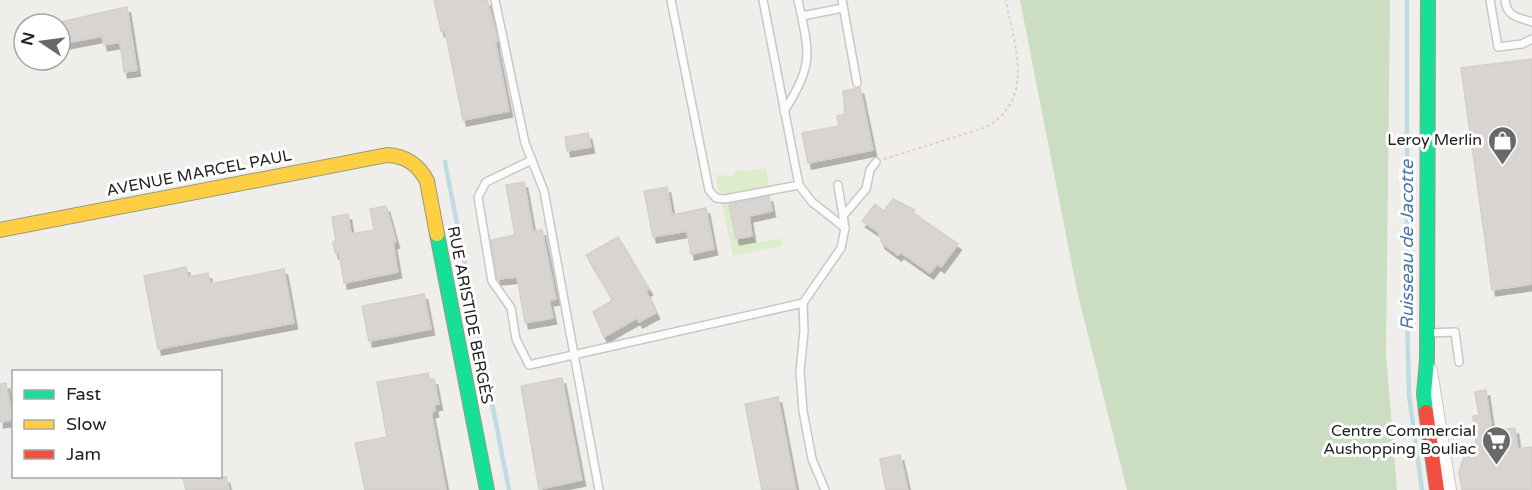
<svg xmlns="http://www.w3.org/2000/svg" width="1532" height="490" font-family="'Varela Round',sans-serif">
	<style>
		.grass { fill: #ddeccb }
		.forest { fill: #cbdec1 }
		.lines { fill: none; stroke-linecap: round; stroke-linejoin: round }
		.stream { stroke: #bfdbe3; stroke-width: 4.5 }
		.building { fill: #d7d4d2; stroke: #d3d0cc; stroke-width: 1.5; filter: url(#shadow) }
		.lane-casing { stroke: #c9c8c7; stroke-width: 10 }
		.street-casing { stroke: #c9c8c7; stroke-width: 16 }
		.fast-casing { stroke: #999a82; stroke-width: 16 }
		.slow-casing { stroke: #999a82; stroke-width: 16 }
		.jam-casing { stroke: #999a82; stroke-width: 16 }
		.path { stroke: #dccecd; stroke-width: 2; stroke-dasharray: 3 3; stroke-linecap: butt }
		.lane { stroke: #fdfcfc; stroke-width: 7 }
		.street { stroke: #fdfcfc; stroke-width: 14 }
		.fast { stroke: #16e098; stroke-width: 14 }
		.slow { stroke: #ffcf43; stroke-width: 14 }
		.jam { stroke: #f24e42; stroke-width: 14 }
		.labels { text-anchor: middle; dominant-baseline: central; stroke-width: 6; stroke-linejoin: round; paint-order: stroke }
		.poi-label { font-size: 16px; fill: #222; stroke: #fff; text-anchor: end }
		.street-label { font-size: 16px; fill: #222; stroke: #fff }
		.water-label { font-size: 18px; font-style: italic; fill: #4a7aab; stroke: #fff }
	</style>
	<defs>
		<filter id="shadow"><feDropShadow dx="3.5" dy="6" stdDeviation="0" flood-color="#0004"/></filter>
	</defs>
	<rect width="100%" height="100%" fill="#f0eeeb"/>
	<g class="grass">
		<polygon points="766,168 769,186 729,195 718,191 716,175 731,176 738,169 746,171"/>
		<polygon points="728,202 736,239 752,236 756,242 781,239 782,246 733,256 722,204"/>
	</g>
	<polygon class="forest" points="1020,0 1390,0 1386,354 1397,490 1127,490 1077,291"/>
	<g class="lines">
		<g class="stream">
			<polyline points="1407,0 1407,314 1409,395 1422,490"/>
			<polyline points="445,162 509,490"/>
		</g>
	</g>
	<g class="building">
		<polygon points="434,0 487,0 498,41 495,41 509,111 463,120 445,30 441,31"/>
		<polygon points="127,7 137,70 124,72 120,42 104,45 102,36 60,44 60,22"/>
		<polygon points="1532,59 1532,284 1492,290 1461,68"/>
		<polygon points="860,88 873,150 808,163 802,133 839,126 837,116 845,114 843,91"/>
		<polygon points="588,133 591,147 567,151 565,137"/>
		<polygon points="524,182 533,232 542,230 556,299 549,300 553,318 525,323 517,277 497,279 491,240 515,235 506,185"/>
		<polygon points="667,187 672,215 706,208 714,249 691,254 687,231 653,237 644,191"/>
		<polygon points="769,196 772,211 749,216 752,236 736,239 729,204"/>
		<polygon points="893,199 915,210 913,213 958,244 941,267 937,264 930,273 900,252 898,255 882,243 878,232 862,221 875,204 884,211"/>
		<polygon points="386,206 396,242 393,243 398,272 344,283 339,252 335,253 333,242 336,241 332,217 348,214 351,234 374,230 370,209"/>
		<polygon points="618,237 649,289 646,291 656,313 639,322 637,318 604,337 593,312 613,300 586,255"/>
		<polygon points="186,267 188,277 208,273 210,284 284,269 294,323 158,349 144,276"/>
		<polygon points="424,294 431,329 369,341 362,306"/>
		<polygon points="428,373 429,380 434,379 439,404 434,405 435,411 431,412 446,490 365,490 355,443 387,437 377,382"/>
		<polygon points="562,378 582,480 539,489 521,386"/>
		<polygon points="6,383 13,420 0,422 0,384"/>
		<polygon points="1486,390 1492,431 1515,428 1518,449 1532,447 1532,490 1462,490 1459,472 1464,457 1477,455 1473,416 1479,415 1475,392"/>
		<polygon points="778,397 796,490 762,490 745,404"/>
		<polygon points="900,455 908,490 886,490 880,459"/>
		<polygon points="183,477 226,477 229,490 186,490"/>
	</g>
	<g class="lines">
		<defs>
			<g id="lane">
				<polyline points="495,0 525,143 544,191 599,490"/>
				<polyline points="671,0 709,190 716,198 725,199 799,185"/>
				<polyline points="763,0 799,185 812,202 845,228"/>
				<polyline points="842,0 857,83"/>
				<polyline points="1490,0 1498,47 1522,44 1532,39"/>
				<path d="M 1505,0 C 1507,17 1517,17 1532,22"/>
				<polyline points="802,16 843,8"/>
				<path d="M 784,111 C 815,64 809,52 798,0"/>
				<polyline points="532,160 486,182 478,197 492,281 511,308 516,339 529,365 803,303 841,248 845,228 838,185"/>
				<polyline points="843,216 866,189 870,170 876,162"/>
				<polyline points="803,303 804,331 800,371 803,411 812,459 825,490"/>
				<polyline points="1429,333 1455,332 1459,362"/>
			</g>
			<polyline id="street" points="1430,371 1449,490"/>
			<g id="fast">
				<polyline points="437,234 487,490"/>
				<polyline points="1426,412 1424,394 1427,360 1428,0"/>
			</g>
			<path id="slow" d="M 0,230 L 387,155 C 406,156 418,164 427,181 L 437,234"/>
			<polyline id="jam" points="1426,412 1437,490"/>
		</defs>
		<use href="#lane" class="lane-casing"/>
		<use href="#street" class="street-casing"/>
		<use href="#fast" class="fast-casing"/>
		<use href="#slow" class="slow-casing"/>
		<use href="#jam" class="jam-casing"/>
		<path class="path" d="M 884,159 L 987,127 C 1036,97 1014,47 1006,0"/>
		<use href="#lane" class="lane"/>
		<use href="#street" class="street"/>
		<use href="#fast" class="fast"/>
		<use href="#slow" class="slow"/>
		<use href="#jam" class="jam"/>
	</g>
	<defs>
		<symbol id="shop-pin" viewBox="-11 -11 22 30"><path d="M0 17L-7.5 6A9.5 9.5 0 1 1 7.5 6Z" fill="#6a6968" stroke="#fff"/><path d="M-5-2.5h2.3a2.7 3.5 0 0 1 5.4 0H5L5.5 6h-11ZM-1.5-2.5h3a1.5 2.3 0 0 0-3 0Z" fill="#fff"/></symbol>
		<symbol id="supermarket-pin" viewBox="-11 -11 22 30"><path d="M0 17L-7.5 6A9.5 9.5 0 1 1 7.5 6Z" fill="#6a6968" stroke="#fff"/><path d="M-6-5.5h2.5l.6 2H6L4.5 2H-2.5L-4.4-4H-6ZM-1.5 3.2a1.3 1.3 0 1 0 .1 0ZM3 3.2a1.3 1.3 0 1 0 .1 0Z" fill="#fff"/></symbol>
	</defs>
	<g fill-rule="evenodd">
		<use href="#shop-pin" x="1486" y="124" width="33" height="45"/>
		<use href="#supermarket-pin" x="1480" y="424" width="33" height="45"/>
	</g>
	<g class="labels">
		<g class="poi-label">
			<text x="1482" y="140">Leroy Merlin</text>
			<text x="1476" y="431">Centre Commercial<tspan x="1476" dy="18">Aushopping Bouliac</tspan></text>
		</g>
		<g class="street-label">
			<text transform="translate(199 173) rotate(-11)">AVENUE MARCEL PAUL</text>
			<text transform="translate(470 315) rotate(79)">RUE ARISTIDE BERGÈS</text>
		</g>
		<g class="water-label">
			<text transform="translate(1407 245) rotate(-90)">Ruisseau de Jacotte</text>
		</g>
	</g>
	<rect x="12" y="370" width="210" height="108" fill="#ffffff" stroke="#a7a7a7" stroke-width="1.5"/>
	<rect x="24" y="390" width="30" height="9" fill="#16e098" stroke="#a7a7a7" stroke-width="1.5"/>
	<text x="66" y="400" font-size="18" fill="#222222">Fast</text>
	<rect x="24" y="420" width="30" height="9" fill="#ffcf43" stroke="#a7a7a7" stroke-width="1.5"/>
	<text x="66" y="430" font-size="18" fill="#222222">Slow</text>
	<rect x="24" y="450" width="30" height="9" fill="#f24e42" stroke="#a7a7a7" stroke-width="1.5"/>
	<text x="66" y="460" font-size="18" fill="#222222">Jam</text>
	<g transform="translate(42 42) rotate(283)"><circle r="28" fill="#ffffff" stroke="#a7a7a7" stroke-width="1.5"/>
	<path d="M0-4.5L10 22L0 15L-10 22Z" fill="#6a6968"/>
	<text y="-9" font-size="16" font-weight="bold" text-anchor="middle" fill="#222222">N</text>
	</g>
</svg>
